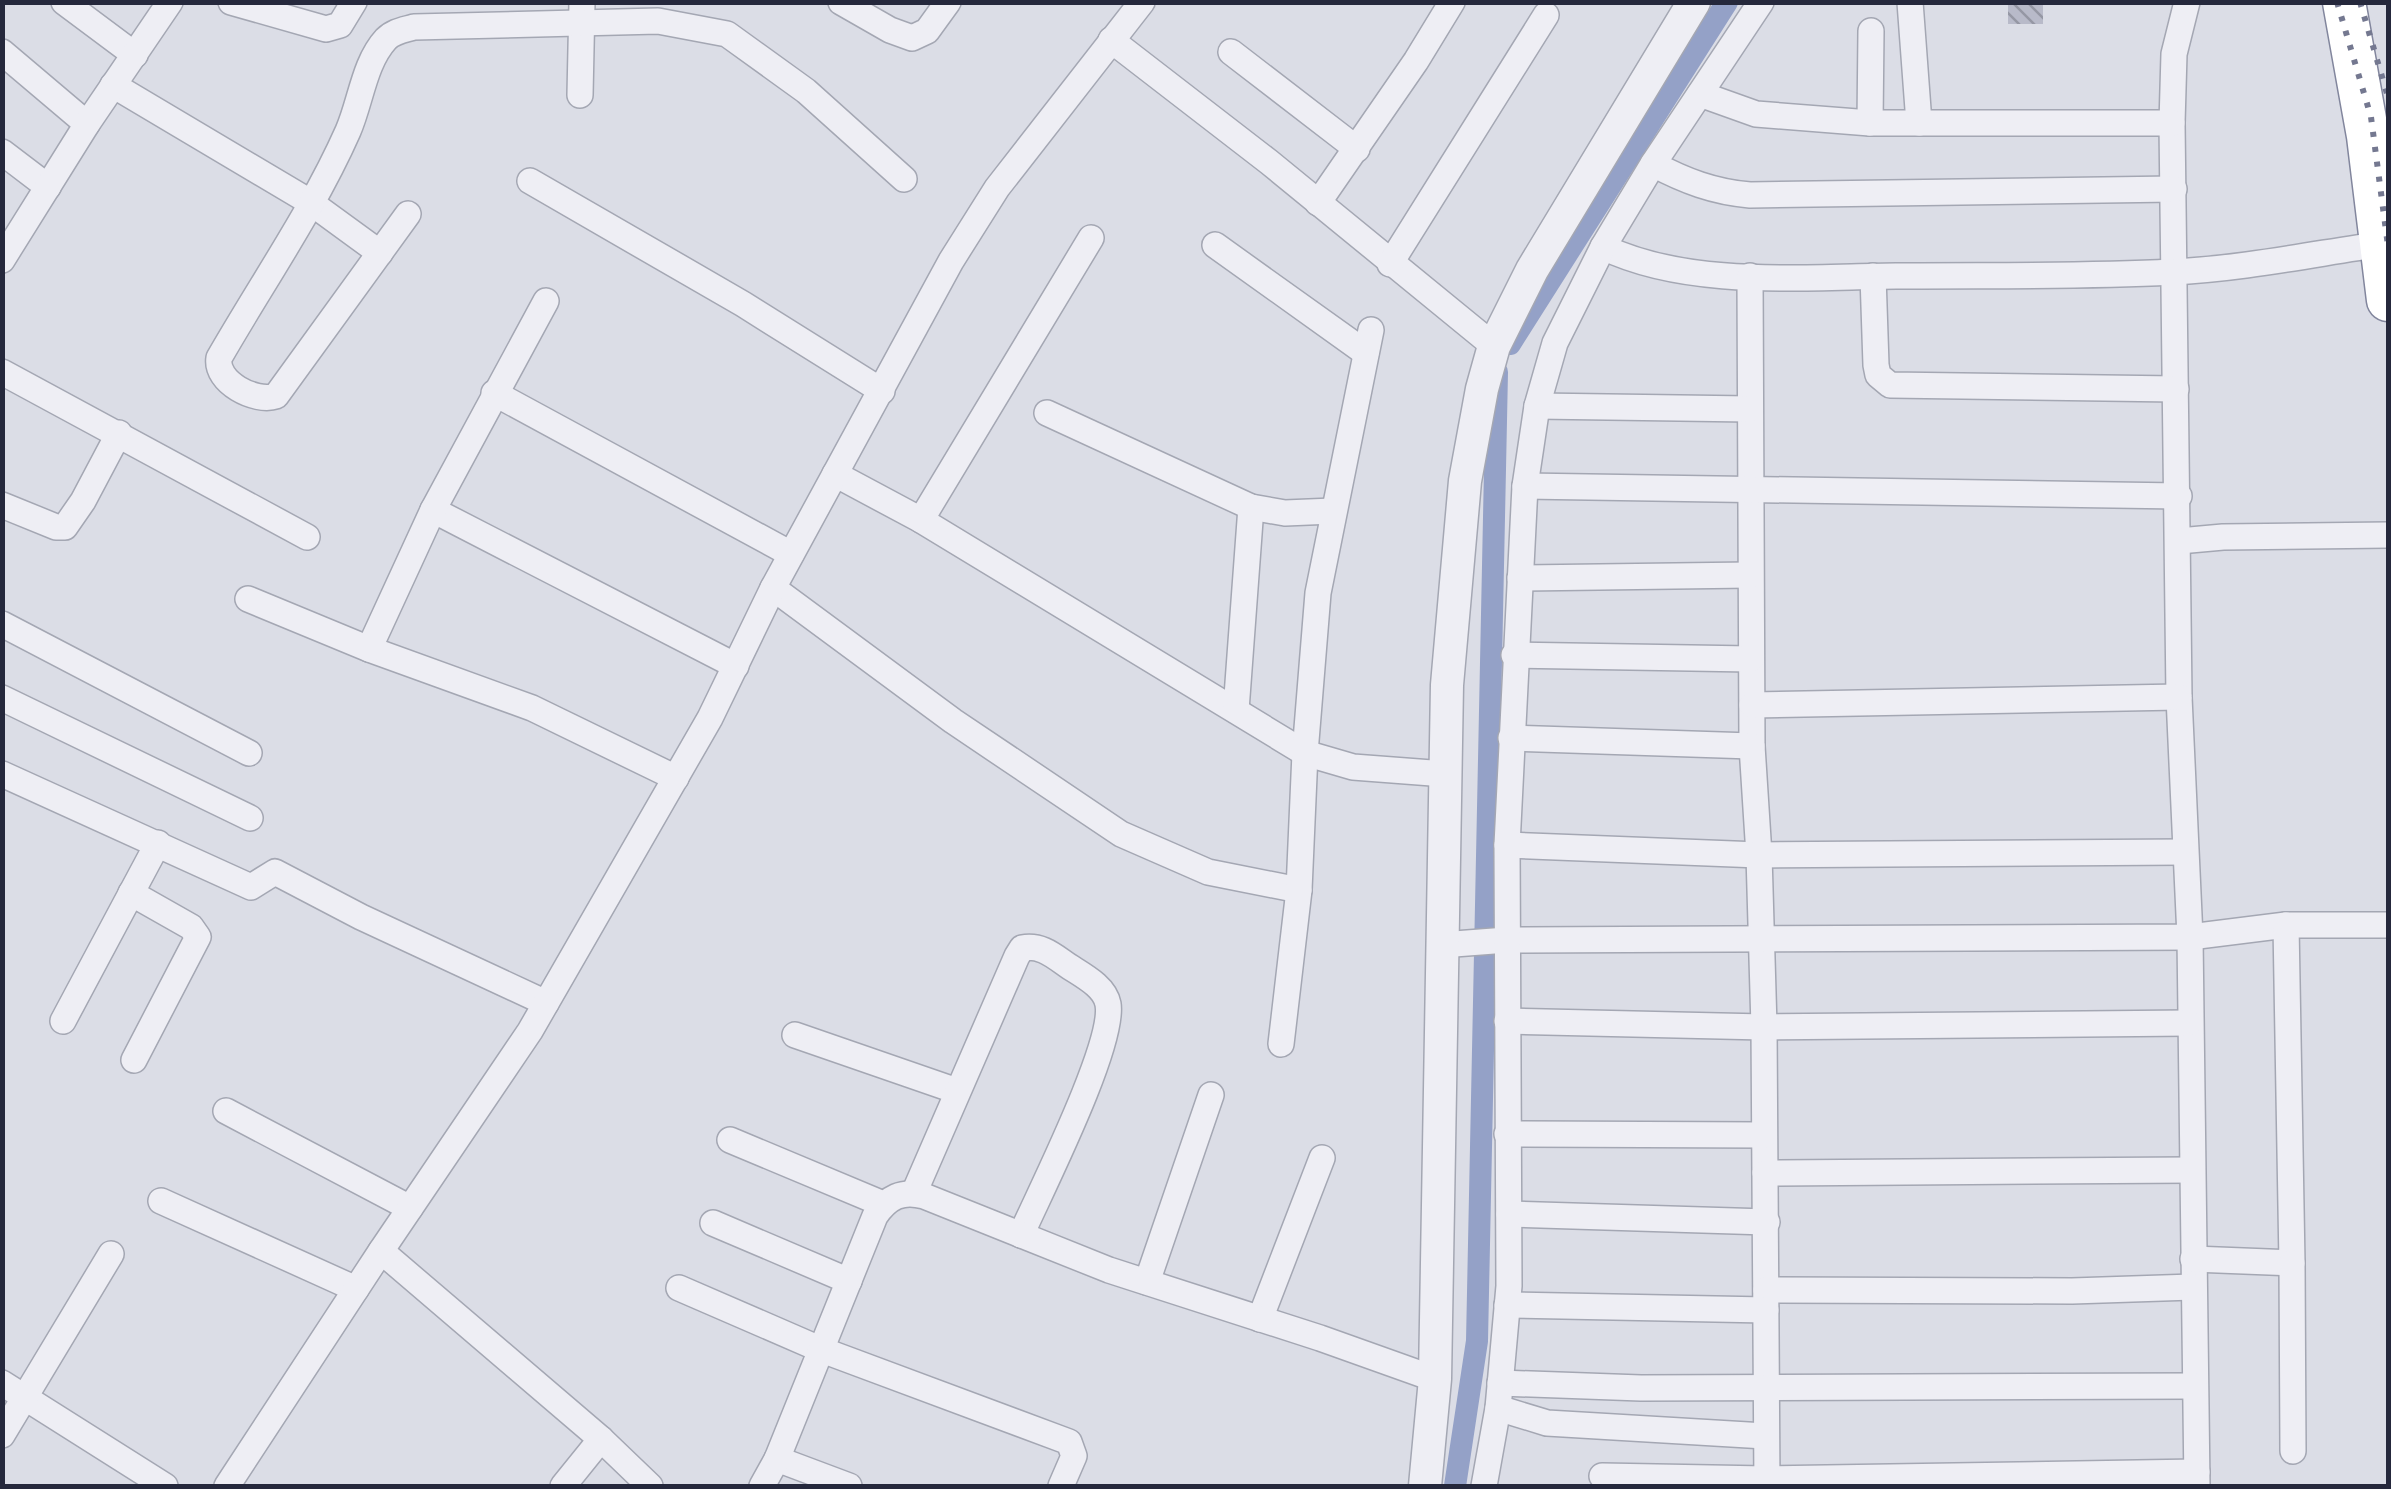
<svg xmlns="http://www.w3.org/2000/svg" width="2391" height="1489" font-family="Raleway,sans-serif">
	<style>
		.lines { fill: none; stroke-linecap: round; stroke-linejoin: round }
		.canal { stroke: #94a1c7; stroke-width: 22 }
		.building { fill: url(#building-back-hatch) }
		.minor-casing { stroke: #a4a7b3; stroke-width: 28 }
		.tertiary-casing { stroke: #a4a7b3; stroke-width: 35 }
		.trunk-casing { stroke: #82869d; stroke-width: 45 }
		.minor { stroke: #eeeef4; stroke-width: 25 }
		.tertiary { stroke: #eeeef4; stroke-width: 32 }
		.trunk { stroke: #fff; stroke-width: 42 }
		.rail { stroke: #747890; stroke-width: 6; stroke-dasharray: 5 10; stroke-linecap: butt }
	</style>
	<defs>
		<pattern id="building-back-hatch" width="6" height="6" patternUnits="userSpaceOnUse" patternTransform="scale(2.5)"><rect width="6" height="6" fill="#b8bac9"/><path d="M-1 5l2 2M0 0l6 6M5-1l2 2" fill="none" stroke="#9597a4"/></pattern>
	</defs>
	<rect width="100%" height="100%" fill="#dbdde6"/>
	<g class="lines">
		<g class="canal">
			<polyline points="1510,344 1727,2"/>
			<polyline points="1455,1486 1477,1341 1497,372"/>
		</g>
	</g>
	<rect class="building" x="2008" y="2" width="35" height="22"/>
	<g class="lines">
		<defs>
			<g id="minor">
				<polyline points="64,2 135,55"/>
				<polyline points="231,2 326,29 340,25 354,2"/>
				<polyline points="841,2 890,30 912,38 927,31 948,2"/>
				<polyline points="1910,2 1919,123"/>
				<polyline points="2187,2 2174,54 2172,123 2179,697 2190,937 2197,1486"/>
				<polyline points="1111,40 1269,162 1494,346"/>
				<polyline points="2,52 87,124"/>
				<polyline points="1231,52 1357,149"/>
				<polyline points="113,85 310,202 380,253"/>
				<polyline points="1700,94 1756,114 1870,123 2172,123"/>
				<polyline points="580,95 582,2"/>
				<polyline points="1870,123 1871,31"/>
				<polyline points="2,152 48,187"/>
				<path d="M 1653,164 C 1685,181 1714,192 1750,195 L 2174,189"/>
				<polyline points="530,181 743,304 882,391"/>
				<polyline points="1318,203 1416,61 1452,2"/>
				<path d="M 408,214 L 276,396 C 255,403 215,382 219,358 C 262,283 313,210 348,131 C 361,101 364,63 386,39 C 394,31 404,30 414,27 L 658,21 L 727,34 L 806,91 L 904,179"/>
				<polyline points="1215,245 1366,353"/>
				<path d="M 1603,247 C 1688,288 1803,277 1896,276 C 1987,275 2079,277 2171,272 C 2241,269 2313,254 2382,244"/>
				<polyline points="2,260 87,124 170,2"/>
				<polyline points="1390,264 1546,15"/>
				<polyline points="1750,276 1752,746 1759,855 1764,1027 1767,1486"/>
				<polyline points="1873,276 1876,365 1878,375 1890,385 2176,389"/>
				<polyline points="2,372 307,537"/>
				<polyline points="494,393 791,554"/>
				<polyline points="1537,406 1750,409"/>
				<polyline points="1047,413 1251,507 1285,513 1333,511"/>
				<polyline points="835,474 921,520 1305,753 1353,767 1445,774"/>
				<polyline points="1525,486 2179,496"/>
				<polyline points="2,505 56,527 65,527 83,501 119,433"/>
				<polyline points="433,510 736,666"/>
				<polyline points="921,520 1091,238"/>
				<polyline points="2179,541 2223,537 2388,535"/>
				<polyline points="1520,578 1750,575"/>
				<polyline points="773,588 953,721 1121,834 1208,872 1299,890"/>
				<polyline points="248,599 369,649 532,708 676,778"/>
				<polyline points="2,624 249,753"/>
				<polyline points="369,649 433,510 546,301"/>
				<polyline points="1514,655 1751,659"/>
				<polyline points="2,698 250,818"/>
				<polyline points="1752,705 2179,697"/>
				<polyline points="1236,710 1251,507"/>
				<polyline points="1511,738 1752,746"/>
				<polyline points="2,774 251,887 275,872 361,917 546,1003"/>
				<polyline points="1507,845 1759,855 2185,852"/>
				<polyline points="131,893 191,927 198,937 134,1060"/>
				<polyline points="1441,945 1507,940 2190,937 2286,925 2388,925"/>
				<polyline points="63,1021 158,843"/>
				<polyline points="1507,1021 1764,1027 2189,1023"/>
				<polyline points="795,1035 957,1091"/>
				<polyline points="1281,1044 1299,890 1305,753 1318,593 1371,330"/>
				<polyline points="226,1111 410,1208"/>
				<polyline points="1507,1134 1764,1135"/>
				<polyline points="730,1140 883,1204"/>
				<polyline points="1765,1173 2192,1170"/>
				<path d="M 914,1193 L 1017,956 L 1022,948 C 1042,944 1055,957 1070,967 C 1084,976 1105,987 1108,1004 C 1115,1044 1040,1192 1021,1235"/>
				<polyline points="161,1201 356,1289"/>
				<polyline points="1509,1214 1767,1222"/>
				<polyline points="713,1223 849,1281"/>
				<polyline points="381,1251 601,1439 650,1486"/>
				<polyline points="2193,1259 2292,1263 2286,925"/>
				<polyline points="2292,1263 2293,1451"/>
				<polyline points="1147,1282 1211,1095"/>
				<polyline points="679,1288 822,1350 1069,1442 1074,1456 1061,1486"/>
				<polyline points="1766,1290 2072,1291 2193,1287"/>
				<polyline points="1507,1305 1766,1310"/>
				<polyline points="1260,1319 1322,1158"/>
				<polyline points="2,1383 165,1486"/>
				<polyline points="1500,1383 1641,1388 2194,1386"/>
				<polyline points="1498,1408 1547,1423 1765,1436"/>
				<polyline points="2,1435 111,1254"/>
				<polyline points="777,1459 849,1486"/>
				<polyline points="1602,1476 1766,1479 2197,1472"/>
				<polyline points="227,1486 381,1251 530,1031 710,718 773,588 951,261 997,188 1142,2"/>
				<polyline points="563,1486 601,1439"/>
				<path d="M 762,1486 L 777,1459 L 875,1216 C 888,1197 902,1190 924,1196 L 1109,1270 L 1320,1338 L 1435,1379"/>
				<polyline points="1484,1486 1498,1408 1509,1286 1507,845 1525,486 1537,406 1555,343 1603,247 1653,164 1761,2"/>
			</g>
			<polyline id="tertiary" points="1425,1486 1435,1379 1447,685 1465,481 1482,389 1494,346 1532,270 1694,2"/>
			<polyline id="trunk" points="2344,2 2368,136 2388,300"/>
		</defs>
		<use href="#minor" class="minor-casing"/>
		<use href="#tertiary" class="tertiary-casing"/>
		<use href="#trunk" class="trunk-casing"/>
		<use href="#minor" class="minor"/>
		<use href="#tertiary" class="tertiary"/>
		<use href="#trunk" class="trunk"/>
		<g class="rail">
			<polyline points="2337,2 2371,117 2388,246"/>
			<polyline points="2360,2 2388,97"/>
		</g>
	</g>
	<rect width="2391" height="1489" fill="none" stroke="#25283c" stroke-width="10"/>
</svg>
